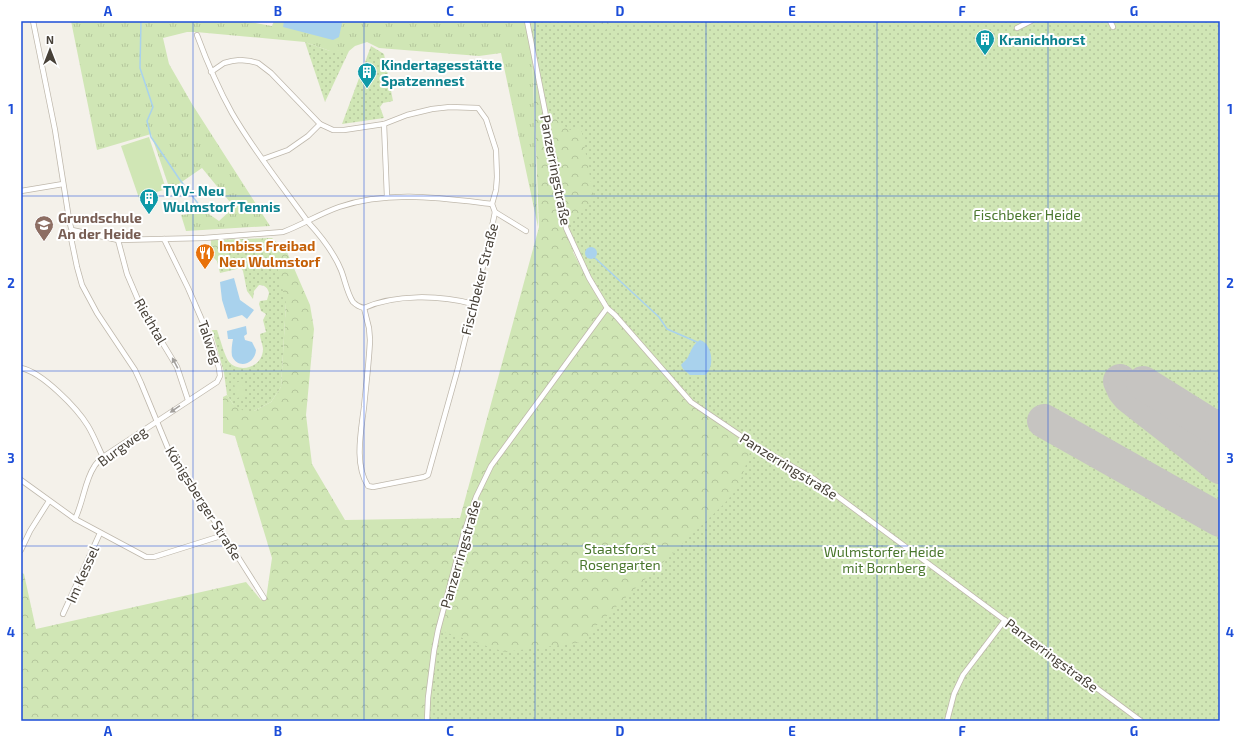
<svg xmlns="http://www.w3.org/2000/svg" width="1241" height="742" font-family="'Exo 2',sans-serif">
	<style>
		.grass { fill: url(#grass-tufts) }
		.forest { fill: url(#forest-crowns) }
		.park { fill: url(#park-dots) }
		.garden { fill: #d0e6b5 }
		.water { fill: #a9d2ed }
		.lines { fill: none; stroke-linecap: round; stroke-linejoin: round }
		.stream { stroke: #a9d2ed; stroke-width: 1.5 }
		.runway { stroke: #c6c4c1; stroke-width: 34 }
		.street-casing { stroke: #bfb8ac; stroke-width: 6 }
		.street { stroke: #fff; stroke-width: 4.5 }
		.oneway { fill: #a3a09c }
		.grid { fill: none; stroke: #1d4ed8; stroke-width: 1; stroke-opacity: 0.55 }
		.labels { text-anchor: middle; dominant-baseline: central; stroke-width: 4; stroke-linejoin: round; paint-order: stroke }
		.culture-label { font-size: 14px; font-weight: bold; fill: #0d838f; stroke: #fff; text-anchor: start }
		.street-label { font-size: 14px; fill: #474138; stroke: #fff }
		.park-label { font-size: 14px; fill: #4a772d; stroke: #fff }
		.education-label { font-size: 14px; font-weight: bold; fill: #785e54; stroke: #fff; text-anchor: start }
		.food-label { font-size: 14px; font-weight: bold; fill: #c56008; stroke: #fff; text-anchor: start }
		.neatline { fill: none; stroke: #1d4ed8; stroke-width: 1.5 }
		.grid-label { font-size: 13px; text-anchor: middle; font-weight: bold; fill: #1d4ed8 }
	</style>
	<defs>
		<pattern id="grass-tufts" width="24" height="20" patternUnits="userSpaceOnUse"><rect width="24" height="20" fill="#d0e6b5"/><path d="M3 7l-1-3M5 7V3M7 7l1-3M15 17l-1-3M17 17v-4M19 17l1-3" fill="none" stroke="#b4c69c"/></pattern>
		<pattern id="forest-crowns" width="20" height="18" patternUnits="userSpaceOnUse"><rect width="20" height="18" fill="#d0e6b5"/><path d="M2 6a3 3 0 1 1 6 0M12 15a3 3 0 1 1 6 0" fill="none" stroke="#b4c69c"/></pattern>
		<pattern id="park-dots" width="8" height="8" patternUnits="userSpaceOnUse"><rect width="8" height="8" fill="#d0e6b5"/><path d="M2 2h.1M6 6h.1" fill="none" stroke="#b4c69c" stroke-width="1.8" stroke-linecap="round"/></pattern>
	</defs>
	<rect width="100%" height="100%" fill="#f4f1ea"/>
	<polygon class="grass" points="71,21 244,21 272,26 274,21 284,21 284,27 342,24 339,21 531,21 538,227 501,53 479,56 379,48 367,42 355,46 349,51 330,51 305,42 196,32 187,32 163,38 169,64 192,104 270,226 186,231 181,215 206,212 219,221 234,207 202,168 170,190 151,134 97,150"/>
	<polygon class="forest" points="531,21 812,21 629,124 578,247 573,252 587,279 602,305 613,316 690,404 753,447 777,460 941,721 21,721 21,572 24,574 36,629 246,582 261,600 266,599 272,558 235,436 223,433 223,397 227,395 233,404 254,411 271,402 281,387 286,303 230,250 217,261 211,255 211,240 272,238 287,252 310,305 314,329 306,415 312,464 345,520 460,518 539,227"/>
	<g class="park">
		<polygon points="531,21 591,21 605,30 619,21 1220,21 1220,721 427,721 438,630 505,652 584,642 597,625 724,504 738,488 753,444 691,402 607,308 589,278 566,228 594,199 581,127 570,130 545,111 534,55 537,58"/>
		<polygon points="305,42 330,51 349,51 325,102"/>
		<polygon points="371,46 384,54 393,101 383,103 380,107 384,118 342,124"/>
		<path d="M 272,246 L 286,303 L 281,387 L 271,402 L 254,411 L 244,411 L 233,404 L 227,395 L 224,373 L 212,330 L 217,330 C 220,338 224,355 229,362 C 240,374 263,367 263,349 C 263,345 260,339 260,334 L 266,332 L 263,320 L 266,314 L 261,311 L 259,304 L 260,301 L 267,300 L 269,293 C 268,288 265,285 259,285 L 254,291 L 253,299 L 247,291 L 243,271 L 241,268 L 220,273 L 217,261 L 230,250 Z"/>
	</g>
	<g class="garden">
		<polygon points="149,137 166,189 139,198 121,146"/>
		<polygon points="242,381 245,396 237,398 234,383"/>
	</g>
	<g class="water">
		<polygon points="284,21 339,21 342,23 339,37 333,40 283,27"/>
		<circle cx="591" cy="253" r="6"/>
		<polygon points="234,278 240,300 254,310 247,319 242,315 228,319 222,300 220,282"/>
		<path d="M 246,326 L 247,334 L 244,336 L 245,340 L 252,342 L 256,350 C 255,364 238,370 232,356 C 231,351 232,344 233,339 L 228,339 L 227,331 Z"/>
		<path d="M 700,340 C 713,344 715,368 705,375 L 690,375 L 683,369 L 681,365 C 683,362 686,361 688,357 C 691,351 693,344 700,340 Z"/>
	</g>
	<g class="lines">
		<g class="stream">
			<polyline points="141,21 140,68 153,107 147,121 151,137 180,180 203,210"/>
			<polyline points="595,258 659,317 667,329 697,342"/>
		</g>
		<g class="runway">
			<polyline points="1120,381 1124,390 1129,396 1220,467"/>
			<polyline points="1143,383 1220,431"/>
			<polyline points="1044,421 1220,520"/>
		</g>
		<defs>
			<g id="street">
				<polyline points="33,21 55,130 69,219 71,228 72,230 71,238 77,267 82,285 97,313 135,370 141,383 172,458 224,535 264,598"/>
				<polyline points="527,21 545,111 566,228 589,278 607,308 615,315 691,402 753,444 814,479 1141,721"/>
				<polyline points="1110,21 1113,27"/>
				<polyline points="1017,28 1031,21"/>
				<path d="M 197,35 C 207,62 218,88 232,113 C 254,151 282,186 308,222 C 320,235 334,253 341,270 C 345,280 347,293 353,302 C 356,305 359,307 364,308 L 369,328 L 370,340 C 369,363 366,385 364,407 C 361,432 354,464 368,486 L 373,487 L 424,477 L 428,475 L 458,368 L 488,246 L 495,212 L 492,204 L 496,190 L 497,177 L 496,150 L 486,119 L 478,108 L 450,107 L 432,109 L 407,115 L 384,124 L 344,130 L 333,130 L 320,124 L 271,73 L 258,63 L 250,61 L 240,60 L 232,61 L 224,63 L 211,72"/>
				<polyline points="384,124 387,197"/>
				<polyline points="263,159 288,150 308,136 320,124"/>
				<polyline points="21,191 63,184"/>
				<polyline points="495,212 526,231"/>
				<path d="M 72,230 L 118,240 L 204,238 L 283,232 C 302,225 319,214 339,207 C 389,190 441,198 492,204"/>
				<polyline points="118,240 127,274 142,309 177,367 188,400"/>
				<path d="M 364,308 C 395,294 440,295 473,304"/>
				<path d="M 21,368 C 42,372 77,408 88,426 C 94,436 98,447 103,457"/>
				<polyline points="21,480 75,519 146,557 154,557 224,535"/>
				<path d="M 75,519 C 83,503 85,480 94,467 C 96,463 100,460 103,457 L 217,382 L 220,376 L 219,368 L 211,341 L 188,288 L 164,239"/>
				<polyline points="21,550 30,531 49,501"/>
				<polyline points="63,614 100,533"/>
				<polyline points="427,721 428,698 434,651 438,630 463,536 476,497 491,466 607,308"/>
				<polyline points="947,721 954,694 963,675 1005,620"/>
			</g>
		</defs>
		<use href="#street" class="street-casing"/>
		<use href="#street" class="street"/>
	</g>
	<defs><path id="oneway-solid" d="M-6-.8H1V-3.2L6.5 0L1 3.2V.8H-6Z"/></defs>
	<g class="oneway">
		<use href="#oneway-solid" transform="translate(175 363) rotate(-118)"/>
		<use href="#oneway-solid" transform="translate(175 409) rotate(145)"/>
	</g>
	<path class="grid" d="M 193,21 L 193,721M 364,21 L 364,721M 535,21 L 535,721M 706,21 L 706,721M 877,21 L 877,721M 1048,21 L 1048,721M 21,196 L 1220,196M 21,371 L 1220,371M 21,546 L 1220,546"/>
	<defs>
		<symbol id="building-pin" viewBox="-11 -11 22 30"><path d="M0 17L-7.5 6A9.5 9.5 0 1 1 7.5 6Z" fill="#0f9aa8" stroke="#fff"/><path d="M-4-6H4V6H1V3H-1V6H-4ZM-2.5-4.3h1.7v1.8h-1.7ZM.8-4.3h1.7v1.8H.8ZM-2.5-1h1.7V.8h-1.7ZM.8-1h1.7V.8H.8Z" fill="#fff"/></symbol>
		<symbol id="school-pin" viewBox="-11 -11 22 30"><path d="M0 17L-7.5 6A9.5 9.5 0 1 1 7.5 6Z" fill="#8d6e63" stroke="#fff"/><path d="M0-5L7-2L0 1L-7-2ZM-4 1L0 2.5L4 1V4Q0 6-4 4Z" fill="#fff"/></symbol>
		<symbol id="restaurant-pin" viewBox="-11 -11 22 30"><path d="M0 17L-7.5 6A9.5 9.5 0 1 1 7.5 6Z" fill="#e8710a" stroke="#fff"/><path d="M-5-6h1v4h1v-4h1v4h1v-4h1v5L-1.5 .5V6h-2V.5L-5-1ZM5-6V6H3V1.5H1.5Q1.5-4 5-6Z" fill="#fff"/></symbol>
	</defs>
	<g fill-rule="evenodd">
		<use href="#building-pin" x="974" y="28" width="22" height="30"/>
		<use href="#building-pin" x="356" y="61" width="22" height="30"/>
		<use href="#building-pin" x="138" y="187" width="22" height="30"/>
		<use href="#school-pin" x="33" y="214" width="22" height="30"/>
		<use href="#restaurant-pin" x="194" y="242" width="22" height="30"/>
	</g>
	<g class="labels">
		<g class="culture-label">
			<text x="999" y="39">Kranichhorst</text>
			<text x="381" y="64">Kindertagesstätte<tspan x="381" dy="16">Spatzennest</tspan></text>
			<text x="163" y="190">TVV- Neu<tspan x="163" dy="16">Wulmstorf Tennis</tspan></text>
		</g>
		<g class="street-label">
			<text transform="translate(556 170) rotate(79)">Panzerringstraße</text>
			<text transform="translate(479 279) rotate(-76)">Fischbeker Straße</text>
			<text transform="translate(151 321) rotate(60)">Riethtal</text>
			<text transform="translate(210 342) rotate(71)">Talweg</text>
			<text transform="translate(122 446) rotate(-36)">Burgweg</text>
			<text transform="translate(789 466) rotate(32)">Panzerringstraße</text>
			<text transform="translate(204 503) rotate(58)">Königsberger Straße</text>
			<text transform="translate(460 554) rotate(-74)">Panzerringstraße</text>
			<text transform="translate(82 574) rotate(-66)">Im Kessel</text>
			<text transform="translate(1052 655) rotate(37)">Panzerringstraße</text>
		</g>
		<g class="park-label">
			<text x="1027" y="214">Fischbeker Heide</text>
			<text x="620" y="548">Staatsforst<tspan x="620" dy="16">Rosengarten</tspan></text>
			<text x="884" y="551">Wulmstorfer Heide<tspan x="884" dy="16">mit Bornberg</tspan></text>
		</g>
		<g class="education-label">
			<text x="58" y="217">Grundschule<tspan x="58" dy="16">An der Heide</tspan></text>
		</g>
		<g class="food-label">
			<text x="219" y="245">Imbiss Freibad<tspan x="219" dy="16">Neu Wulmstorf</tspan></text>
		</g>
	</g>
	<rect width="1241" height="742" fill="none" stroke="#ffffff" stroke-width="44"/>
	<g transform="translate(50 50)" stroke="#ffffff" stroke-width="3" paint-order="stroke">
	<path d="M0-3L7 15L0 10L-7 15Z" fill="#474138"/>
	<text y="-6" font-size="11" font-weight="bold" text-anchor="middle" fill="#474138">N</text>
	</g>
	<rect x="22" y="22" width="1197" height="698" class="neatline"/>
	<g class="grid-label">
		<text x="108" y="16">A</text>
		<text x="278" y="16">B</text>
		<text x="450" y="16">C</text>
		<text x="620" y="16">D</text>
		<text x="792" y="16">E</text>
		<text x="962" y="16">F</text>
		<text x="1134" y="16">G</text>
		<text x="11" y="114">1</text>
		<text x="1230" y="114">1</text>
		<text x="11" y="288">2</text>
		<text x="1230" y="288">2</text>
		<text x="11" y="463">3</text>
		<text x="1230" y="463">3</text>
		<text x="11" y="637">4</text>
		<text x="1230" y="637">4</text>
		<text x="108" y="736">A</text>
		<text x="278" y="736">B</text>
		<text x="450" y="736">C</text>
		<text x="620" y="736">D</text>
		<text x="792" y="736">E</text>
		<text x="962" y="736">F</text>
		<text x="1134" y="736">G</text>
	</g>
</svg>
